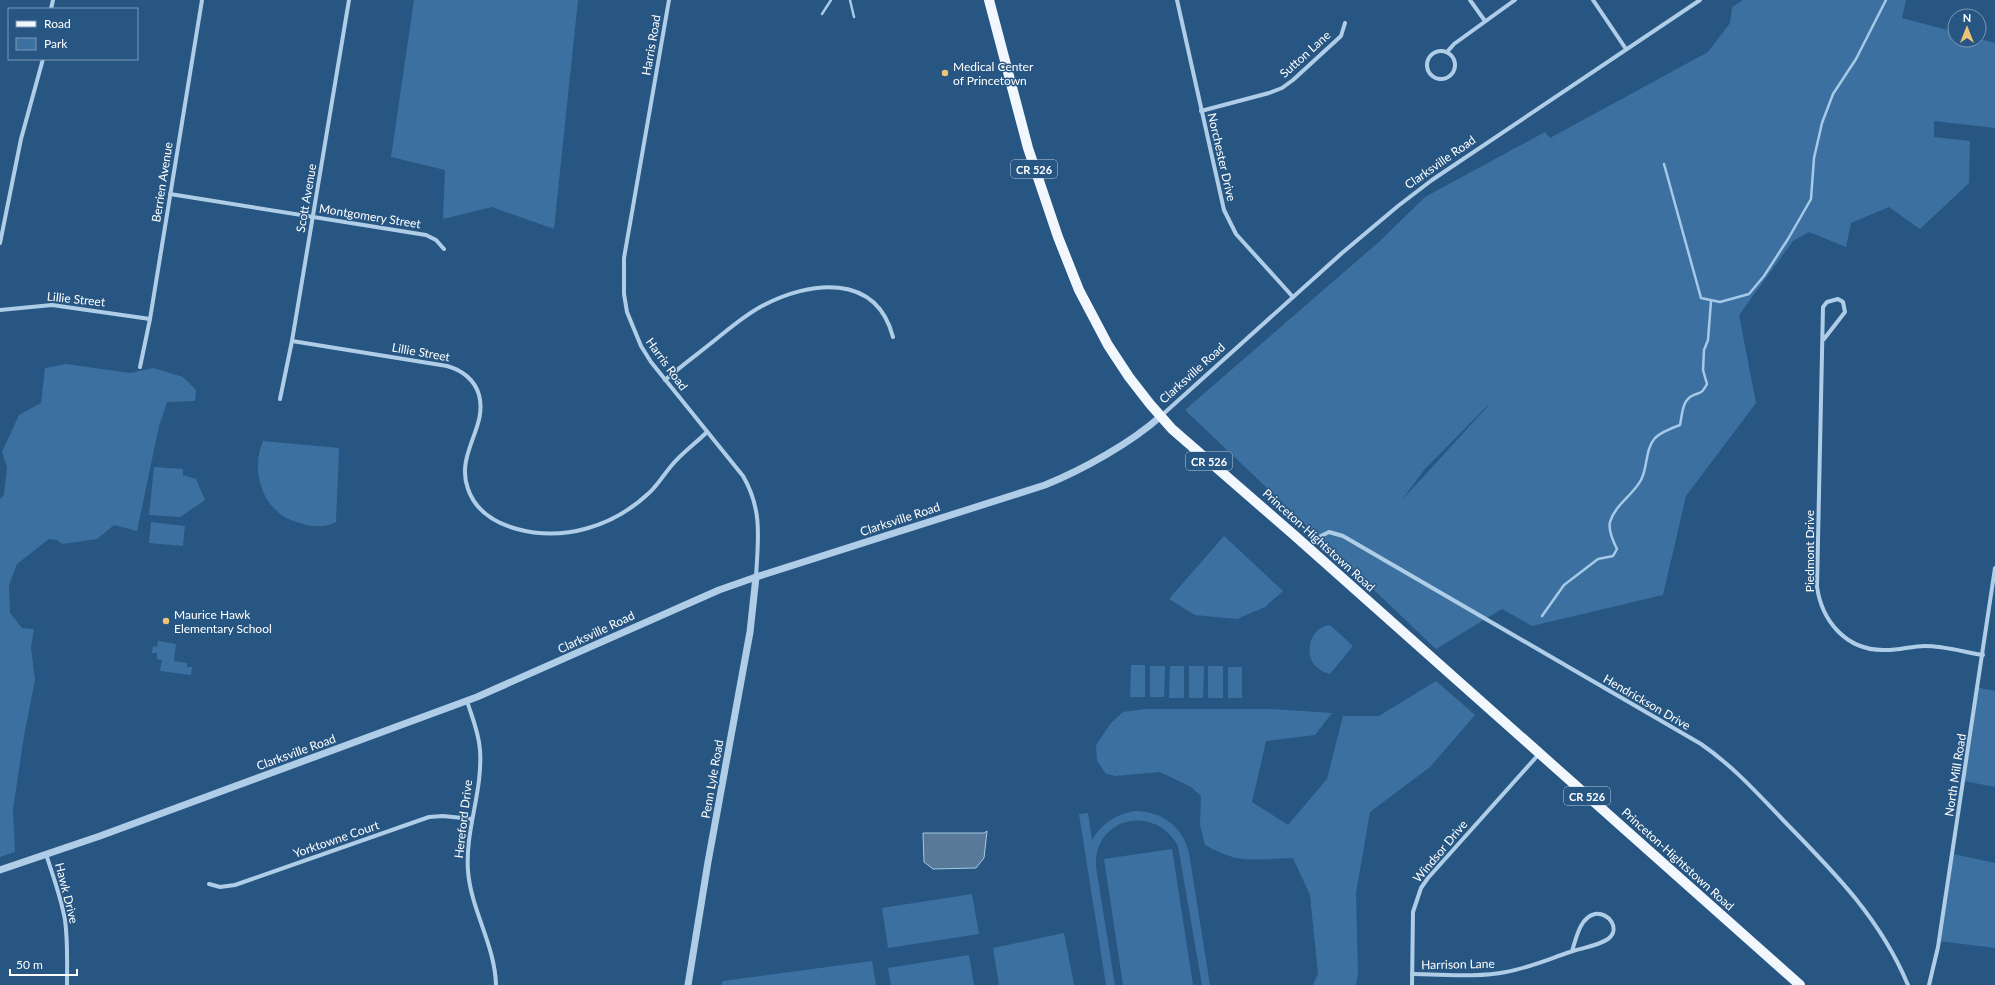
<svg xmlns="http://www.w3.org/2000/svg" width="1995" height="985" font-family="Lato,sans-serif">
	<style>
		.green { fill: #3c70a0; fill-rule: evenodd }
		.water { fill: #587998; stroke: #a5c9e7 }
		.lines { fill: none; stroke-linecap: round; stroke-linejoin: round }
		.stream { stroke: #a5c9e7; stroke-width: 2.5 }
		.minor { stroke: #b0cde7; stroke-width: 4 }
		.tertiary { stroke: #b0cde7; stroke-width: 7 }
		.primary { stroke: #f2f7fd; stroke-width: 10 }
		.poi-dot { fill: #efc376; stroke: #275683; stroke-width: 1.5 }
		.labels { text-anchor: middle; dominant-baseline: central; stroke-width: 3; stroke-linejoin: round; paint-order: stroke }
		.shield { fill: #275683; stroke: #beccda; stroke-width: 1 }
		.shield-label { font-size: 11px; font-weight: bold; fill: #fff }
		.street-label { font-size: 12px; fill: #fff; stroke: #275683 }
		.poi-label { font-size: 12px; fill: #fff; stroke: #275683; text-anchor: start }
	</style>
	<rect width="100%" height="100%" fill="#275683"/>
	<g class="green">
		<polygon points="414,0 578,0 554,229 492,207 443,219 445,170 391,157"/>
		<path d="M 1743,0 L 1906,0 L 1902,18 L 1955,32 L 1955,40 L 1979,39 L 1995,43 L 1995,128 L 1934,121 L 1934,137 L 1970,141 L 1969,183 L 1920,229 L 1889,207 L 1851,223 L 1846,247 L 1809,232 L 1793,241 L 1739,315 L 1756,403 L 1686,496 L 1663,595 L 1532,626 L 1502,609 L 1436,649 L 1185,410 L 1381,240 L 1425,197 L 1545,132 L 1550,138 L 1708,52 L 1730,23 L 1732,7 ZM 1488,405 L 1488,406 L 1402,500 L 1424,470 Z"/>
		<polygon points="66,364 130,373 153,368 183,377 196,390 195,401 167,402 159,426 137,531 114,525 97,539 62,544 57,540 49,539 17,564 9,585 10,613 22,628 34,629 31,648 35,680 24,736 13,809 15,852 0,857 0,499 4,495 7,467 2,452 19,415 41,403 45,368"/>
		<path d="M 263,441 L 339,448 L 336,522 C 325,528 311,527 300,523 C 294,521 287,519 283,516 C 259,500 252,467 263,441 Z"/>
		<polygon points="154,467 183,469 183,475 196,479 205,500 180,517 149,515"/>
		<polygon points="151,522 185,526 183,546 149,543"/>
		<polygon points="1224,536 1283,591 1265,607 1237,619 1195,615 1169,599"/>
		<path d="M 1330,625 L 1353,646 L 1330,674 C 1327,673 1322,672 1319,669 C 1302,657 1309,627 1330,625 Z"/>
		<polygon points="158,641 176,644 174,661 187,663 187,667 192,667 191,675 160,671 162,660 157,659 157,653 152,653 153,646 157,647"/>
		<polygon points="1131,665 1145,665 1145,697 1130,697"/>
		<polygon points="1150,666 1165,666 1164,697 1150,697"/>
		<polygon points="1170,666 1184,666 1184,698 1169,698"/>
		<polygon points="1189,666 1204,666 1203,698 1189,698"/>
		<rect x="1208" y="666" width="15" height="32"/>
		<rect x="1228" y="667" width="14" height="31"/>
		<path d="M 1436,681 L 1475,715 L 1430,767 L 1370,812 L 1356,893 L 1358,974 L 1356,985 L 1313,985 L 1318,974 L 1310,895 L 1293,858 C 1256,859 1239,865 1205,845 L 1200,825 L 1201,796 L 1191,787 L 1160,772 L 1116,776 L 1106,774 L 1097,761 L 1096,745 L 1111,723 L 1123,712 L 1145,709 L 1271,709 L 1332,713 L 1315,735 L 1266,741 L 1252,802 L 1288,825 L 1327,779 L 1343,716 L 1379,716 Z"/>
		<polygon points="1975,687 1995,691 1995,787 1964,781"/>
		<path d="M 1135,811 C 1162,811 1183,827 1189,853 L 1210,985 L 1202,985 L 1178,846 C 1155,803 1093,817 1096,867 L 1115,985 L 1106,985 L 1079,814 L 1088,813 L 1092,840 C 1102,823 1116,814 1135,811 Z"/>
		<polygon points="1172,849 1193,985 1123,985 1104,859"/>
		<polygon points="1953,854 1995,863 1995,948 1939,941"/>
		<polygon points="972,894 979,934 888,948 882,908"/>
		<polygon points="1064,933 1074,985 999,985 993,948"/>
		<polygon points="969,955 974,985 891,985 888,968"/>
		<polygon points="872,961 876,985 721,985 723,981"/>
	</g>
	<polygon class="water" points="987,831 984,858 976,868 933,869 924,862 923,833 984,833"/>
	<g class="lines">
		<g class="stream">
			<polyline points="850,0 854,17"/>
			<polyline points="822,14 831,0"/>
			<polyline points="1664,164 1701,298 1720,302 1749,294 1764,276 1788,239 1811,199 1814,158 1822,123 1833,94 1856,59 1886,0"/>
			<path d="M 1542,616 L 1564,585 L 1598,559 L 1613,556 L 1617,549 C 1613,541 1608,530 1610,522 C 1615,505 1633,495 1641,480 C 1648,467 1645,449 1655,438 C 1661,432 1672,428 1680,425 C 1682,416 1682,403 1690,397 C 1699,391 1700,397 1707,384 L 1703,370 L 1704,350 L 1708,340 L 1711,301"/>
		</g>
		<g class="minor">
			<path d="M 669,0 L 624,258 L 624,294 L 627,312 L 641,346 L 651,362 L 743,476 C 763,510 758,540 756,577"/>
			<polyline points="1177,0 1224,210 1236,234 1293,297"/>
			<polyline points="1470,0 1485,21"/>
			<polyline points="1593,0 1626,49"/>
			<polyline points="51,9 53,0"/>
			<circle cx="1441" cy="65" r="14"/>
			<polyline points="1447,52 1454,44 1515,0"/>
			<polyline points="1201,111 1269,93 1282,88 1293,80 1341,36 1345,23"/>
			<polyline points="170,194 426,235 436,240 444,249"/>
			<polyline points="0,243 21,139 43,59"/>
			<polyline points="0,310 52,305 150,319"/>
			<path d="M 1824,339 L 1845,312 L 1843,302 L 1838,299 L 1827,302 L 1823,307 L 1817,587 C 1822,621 1846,650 1883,650 C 1897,651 1911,646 1925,646 C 1944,646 1964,652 1983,655"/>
			<path d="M 292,341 L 447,366 C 462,370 475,380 479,395 C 488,427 455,454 468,489 C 476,512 495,523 517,529 C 564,542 614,526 649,493 C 658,485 664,474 672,465 C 682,453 696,443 707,432"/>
			<polyline points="140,367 150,319 202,0"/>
			<path d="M 665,380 C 681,366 699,353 715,340 C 730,328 745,315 762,306 C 809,281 876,272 893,337"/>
			<polyline points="280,399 292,341 349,0"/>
			<polyline points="1161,416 1342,253 1398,206 1432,180 1700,0"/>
			<path d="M 1308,548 L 1321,536 L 1329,532 L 1343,536 L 1701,744 C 1733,766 1757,793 1784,821 C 1834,872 1880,918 1908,985"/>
			<path d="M 467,701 C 472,717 479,733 480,750 C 483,791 465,830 468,871 C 471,910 495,945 496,985"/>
			<path d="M 46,854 C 53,876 61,897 65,920 C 68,941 67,963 67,985"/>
			<polyline points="209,884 220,887 235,885 429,817 443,816 472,819"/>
			<path d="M 1412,974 C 1443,974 1476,978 1506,972 C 1528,968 1549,959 1570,952 C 1581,948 1598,946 1608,939 C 1621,929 1609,912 1595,914 C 1580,917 1576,939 1572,951"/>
			<polyline points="1412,985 1413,912 1421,888 1428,878 1539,754"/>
			<polyline points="1929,985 1938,947 1995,568"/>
		</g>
		<g class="tertiary">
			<path d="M 0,870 L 100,836 L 477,697 L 719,590 L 756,577 L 1045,485 C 1082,470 1131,443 1161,416"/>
			<polyline points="688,985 708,862 750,632 756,577"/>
		</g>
		<polyline class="primary" points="989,0 1028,148 1058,237 1079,290 1108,345 1129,377 1150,404 1172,429 1294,535 1800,985"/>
	</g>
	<g class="poi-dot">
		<circle cx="945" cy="73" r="4"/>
		<circle cx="166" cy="621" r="4"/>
	</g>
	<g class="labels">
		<g class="shield">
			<rect x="1011" y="160" width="46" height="18" rx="3"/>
			<rect x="1186" y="452" width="46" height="18" rx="3"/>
			<rect x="1564" y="787" width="46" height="18" rx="3"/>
		</g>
		<g class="shield-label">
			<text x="1034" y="169">CR 526</text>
			<text x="1209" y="461">CR 526</text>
			<text x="1587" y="796">CR 526</text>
		</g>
		<g class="street-label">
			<text transform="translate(651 45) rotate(-80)">Harris Road</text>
			<text transform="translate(1305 54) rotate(-42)">Sutton Lane</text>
			<text transform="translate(1222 157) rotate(77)">Norchester Drive</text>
			<text transform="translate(1440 162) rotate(-35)">Clarksville Road</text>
			<text transform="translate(162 182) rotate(-81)">Berrien Avenue</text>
			<text transform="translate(306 198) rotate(-80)">Scott Avenue</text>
			<text transform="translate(370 216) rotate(9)">Montgomery Street</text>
			<text transform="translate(76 299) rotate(6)">Lillie Street</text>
			<text transform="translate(421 352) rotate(10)">Lillie Street</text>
			<text transform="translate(667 364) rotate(54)">Harris Road</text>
			<text transform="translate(1192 373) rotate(-42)">Clarksville Road</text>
			<text transform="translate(900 519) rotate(-18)">Clarksville Road</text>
			<text transform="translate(1319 540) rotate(42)">Princeton-Hightstown Road</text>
			<text transform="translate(1809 551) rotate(-90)">Piedmont Drive</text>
			<text transform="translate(596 632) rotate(-25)">Clarksville Road</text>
			<text transform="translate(1647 702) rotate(30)">Hendrickson Drive</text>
			<text transform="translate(296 752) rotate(-20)">Clarksville Road</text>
			<text transform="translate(1955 775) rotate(-81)">North Mill Road</text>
			<text transform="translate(712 779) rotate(-80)">Penn Lyle Road</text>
			<text transform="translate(463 819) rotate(-83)">Hereford Drive</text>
			<text transform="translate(336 839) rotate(-19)">Yorktowne Court</text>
			<text transform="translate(1440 851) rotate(-50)">Windsor Drive</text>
			<text transform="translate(1678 859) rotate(42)">Princeton-Hightstown Road</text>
			<text transform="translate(67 893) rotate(76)">Hawk Drive</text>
			<text transform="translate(1458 964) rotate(-1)">Harrison Lane</text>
		</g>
		<g class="poi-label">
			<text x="953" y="66">Medical Center<tspan x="953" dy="14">of Princetown</tspan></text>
			<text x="174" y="614">Maurice Hawk<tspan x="174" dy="14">Elementary School</tspan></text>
		</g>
	</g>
	<rect x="8" y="8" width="130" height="52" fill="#275683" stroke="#7d9ab5"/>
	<rect x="16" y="21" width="20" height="6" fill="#f2f7fd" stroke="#7d9ab5"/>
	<text x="44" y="28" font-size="12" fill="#ffffff">Road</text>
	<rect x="16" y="38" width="20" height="12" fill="#3c70a0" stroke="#7d9ab5"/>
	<text x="44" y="48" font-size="12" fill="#ffffff">Park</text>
	<g transform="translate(1967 28)"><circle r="19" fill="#275683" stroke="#7d9ab5"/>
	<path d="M0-3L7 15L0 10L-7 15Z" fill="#efc376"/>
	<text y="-6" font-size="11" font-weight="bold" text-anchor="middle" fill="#ffffff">N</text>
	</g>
	<path d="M10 969v6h67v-6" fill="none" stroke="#ffffff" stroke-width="2"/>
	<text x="16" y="969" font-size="12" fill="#ffffff" stroke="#275683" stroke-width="3" paint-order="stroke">50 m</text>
</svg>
